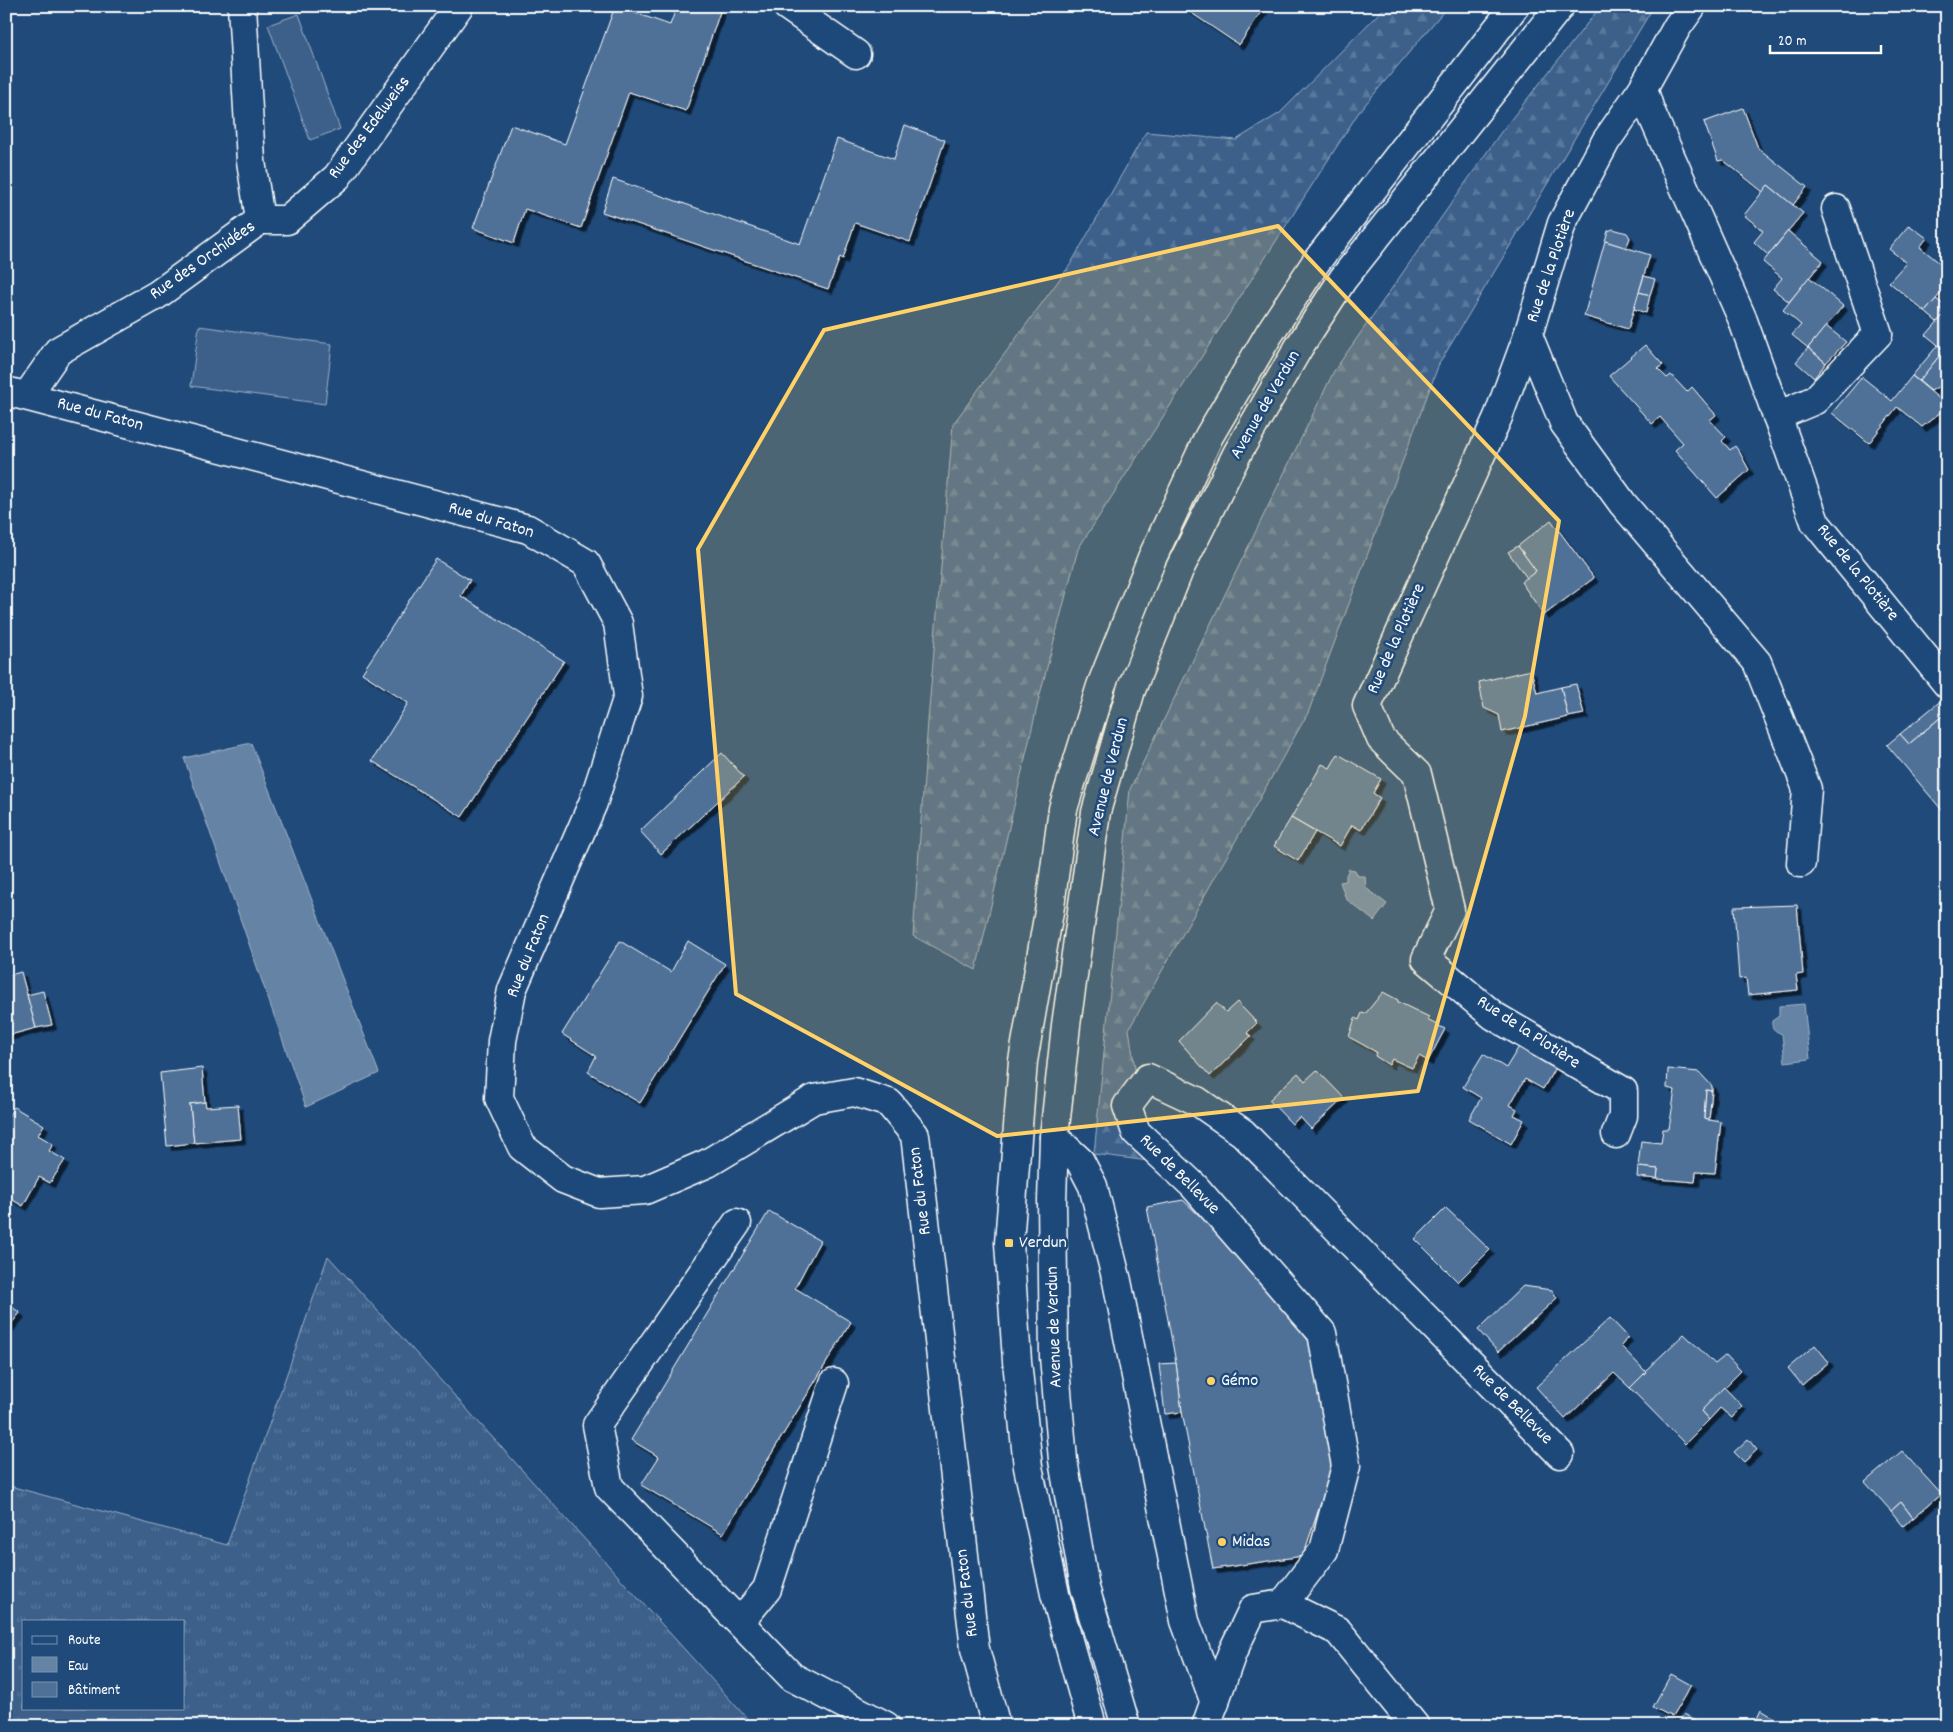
<svg xmlns="http://www.w3.org/2000/svg" width="1953" height="1732" font-family="Dekko,sans-serif">
	<style>
		.grass { fill: url(#grass-tufts); stroke: #9eb0c5; fill-rule: evenodd }
		.forest { fill: url(#forest-firs); stroke: #9eb0c5 }
		.pitch { fill: #3c618b; stroke: #9eb0c5 }
		.water { fill: #6583a4; stroke: #a3b5c8 }
		.building { fill: #507197; stroke: #fff; filter: url(#shadow) }
		.lines { fill: none; stroke-linecap: round; stroke-linejoin: round }
		.minor-casing { stroke: #fff; stroke-width: 31 }
		.major-casing { stroke: #fff; stroke-width: 31 }
		.minor { stroke: #1f4a7a; stroke-width: 28 }
		.major { stroke: #1f4a7a; stroke-width: 28 }
		.marked { fill: #ffd166; fill-opacity: 0.2; stroke: #ffd166; stroke-width: 4; stroke-linejoin: round }
		.poi-dot { fill: #ffd166; stroke: #1f4a7a; stroke-width: 2 }
		.labels { text-anchor: middle; dominant-baseline: central; stroke-width: 5; stroke-linejoin: round; paint-order: stroke }
		.street-label { font-size: 18px; fill: #fff; stroke: #1f4a7a }
		.poi-label { font-size: 18px; fill: #fff; stroke: #1f4a7a; text-anchor: start }
	</style>
	<defs>
		<pattern id="grass-tufts" width="24" height="20" patternUnits="userSpaceOnUse" patternTransform="scale(1.25)"><rect width="24" height="20" fill="#3c618b"/><path d="M3 7l-1-3M5 7V3M7 7l1-3M15 17l-1-3M17 17v-4M19 17l1-3" fill="none" stroke="#59799c"/></pattern>
		<pattern id="forest-firs" width="22" height="20" patternUnits="userSpaceOnUse" patternTransform="scale(1.25)"><rect width="22" height="20" fill="#3c618b"/><path d="M5 1l3.5 6h-7zM16 11l3.5 6h-7z" fill="#59799c"/></pattern>
		<filter id="shadow"><feDropShadow dx="4.5" dy="4.5" stdDeviation="0" flood-color="#0009"/></filter>
	</defs>
	<rect width="100%" height="100%" fill="#1f4a7a"/>
	<filter id="ink" filterUnits="userSpaceOnUse"><feTurbulence type="fractalNoise" baseFrequency=".02" numOctaves="2"/><feDisplacementMap in="SourceGraphic" scale="10" xChannelSelector="R" yChannelSelector="G"/><feConvolveMatrix kernelMatrix="1 2 1 2 8 2 1 2 1" color-interpolation-filters="sRGB"/></filter>
	<g filter="url(#ink)">
		<path class="grass" d="M 328,1256 L 754,1726 L 6,1726 L 6,1485 L 227,1545 ZM 24,1621 L 184,1621 L 184,1708 L 24,1708 Z"/>
		<g class="forest">
			<polygon points="1386,6 1448,6 1359,112 1078,549 1039,698 976,970 913,936 928,721 953,424 1070,265 1146,132 1236,140 1280,113"/>
			<polygon points="1601,6 1654,6 1439,364 1308,713 1129,1029 1149,1161 1094,1154 1130,789 1334,371 1501,132"/>
		</g>
		<g class="pitch">
			<polygon points="299,14 340,129 310,140 268,25"/>
			<polygon points="199,326 332,344 325,404 191,386"/>
		</g>
		<g class="water">
			<polygon points="251,743 379,1073 306,1107 184,758"/>
			<polygon points="1349,869 1355,870 1358,876 1365,876 1366,888 1387,904 1374,921 1346,899 1340,882 1346,881 1346,875"/>
			<path d="M 1804,1004 L 1810,1059 L 1785,1062 L 1782,1034 C 1775,1031 1771,1029 1772,1021 L 1779,1016 L 1779,1006 Z"/>
		</g>
		<g class="building">
			<polygon points="615,6 670,25 677,6 722,6 686,111 629,92 581,228 525,209 514,243 473,228 511,125 565,144"/>
			<polygon points="1181,6 1265,6 1239,45"/>
			<polygon points="1743,108 1758,148 1807,187 1793,205 1768,185 1763,192 1723,160 1718,161 1704,122"/>
			<polygon points="905,125 945,140 910,242 855,223 843,259 840,257 828,289 602,212 613,179 800,244 837,139 894,159"/>
			<polygon points="1768,185 1803,213 1768,255 1754,242 1763,231 1744,215"/>
			<polygon points="1909,225 1927,238 1920,247 1947,269 1947,286 1925,312 1889,282 1906,263 1889,249"/>
			<polygon points="1613,229 1627,233 1630,238 1626,248 1605,241 1608,231"/>
			<polygon points="1788,231 1823,261 1789,302 1773,289 1782,278 1763,262"/>
			<polygon points="1605,241 1650,255 1628,329 1584,316"/>
			<polygon points="1644,276 1655,279 1650,295 1639,292"/>
			<polygon points="1809,277 1843,306 1808,348 1792,335 1801,325 1783,310"/>
			<polygon points="1639,292 1650,295 1646,313 1634,309"/>
			<polygon points="1936,299 1947,307 1947,311 1937,322 1925,312"/>
			<polygon points="1947,311 1947,381 1931,391 1919,381 1944,350 1926,335"/>
			<polygon points="1826,326 1846,342 1826,363 1808,348"/>
			<polygon points="1645,345 1663,365 1658,369 1667,378 1671,375 1687,392 1692,387 1716,415 1710,420 1726,437 1722,441 1730,450 1735,446 1740,453 1749,470 1717,498 1675,450 1683,443 1660,417 1652,424 1609,376"/>
			<polygon points="1938,345 1944,350 1919,381 1912,376"/>
			<polygon points="1808,348 1826,363 1814,378 1796,362"/>
			<polygon points="1912,376 1947,405 1947,407 1922,427 1897,407 1869,443 1832,413 1862,377 1892,401"/>
			<polygon points="1551,520 1594,578 1544,615 1521,582 1536,571 1518,546"/>
			<polygon points="1518,546 1536,571 1527,578 1508,552"/>
			<polygon points="436,559 470,580 461,596 564,661 462,817 372,761 408,703 362,673"/>
			<polygon points="1531,670 1537,693 1561,687 1568,717 1502,732 1499,715 1484,708 1479,682"/>
			<polygon points="1576,684 1584,714 1568,717 1561,687"/>
			<polygon points="1943,699 1947,704 1947,712 1909,744 1900,734"/>
			<polygon points="1947,712 1947,816 1887,745 1900,734 1909,744"/>
			<polygon points="722,753 744,777 661,854 640,831"/>
			<polygon points="1338,754 1381,779 1373,793 1380,798 1361,830 1352,825 1340,846 1291,818 1322,764 1330,768"/>
			<polygon points="1291,818 1315,832 1298,861 1274,846"/>
			<polygon points="1797,905 1803,974 1796,975 1798,990 1748,995 1746,978 1739,979 1734,907"/>
			<polygon points="620,941 671,972 688,941 725,964 640,1103 588,1072 596,1056 562,1034"/>
			<polygon points="21,972 36,1028 6,1036 6,976"/>
			<polygon points="43,991 52,1025 36,1028 27,995"/>
			<polygon points="1383,992 1398,1000 1398,1002 1429,1017 1427,1020 1445,1029 1428,1061 1419,1056 1412,1068 1392,1059 1389,1065 1375,1056 1376,1052 1349,1037 1355,1018 1359,1020 1362,1013 1365,1014"/>
			<polygon points="1237,1002 1257,1023 1247,1033 1251,1036 1210,1076 1179,1041 1216,1003 1226,1012"/>
			<polygon points="1520,1045 1556,1066 1543,1089 1525,1079 1510,1105 1517,1109 1514,1115 1524,1120 1511,1144 1469,1119 1481,1098 1463,1087 1483,1054 1506,1068"/>
			<polygon points="202,1068 205,1102 190,1104 194,1143 167,1146 160,1073"/>
			<polygon points="1668,1069 1699,1072 1712,1086 1712,1091 1706,1090 1704,1119 1721,1122 1715,1173 1696,1172 1695,1182 1657,1179 1658,1169 1638,1167 1641,1141 1661,1143 1663,1129 1669,1129 1675,1090 1667,1088"/>
			<polygon points="1317,1070 1344,1098 1311,1129 1300,1117 1292,1124 1269,1100 1298,1073 1305,1081"/>
			<polygon points="1706,1090 1712,1091 1709,1120 1704,1119"/>
			<polygon points="205,1102 206,1107 238,1105 241,1139 194,1143 190,1104"/>
			<polygon points="14,1107 44,1125 38,1135 53,1144 49,1151 65,1160 50,1183 39,1177 23,1206 6,1196 6,1120"/>
			<polygon points="1638,1167 1658,1169 1657,1179 1637,1177"/>
			<polygon points="1183,1200 1245,1259 1315,1349 1333,1467 1303,1556 1213,1569 1182,1412 1176,1363 1147,1207"/>
			<polygon points="1446,1208 1490,1250 1458,1282 1415,1239"/>
			<polygon points="769,1211 820,1241 795,1288 851,1322 723,1534 641,1485 659,1457 631,1440"/>
			<polygon points="1523,1286 1552,1290 1557,1298 1498,1352 1478,1330"/>
			<polygon points="6,1302 20,1313 6,1330"/>
			<polygon points="1610,1318 1628,1337 1621,1346 1646,1372 1630,1388 1614,1373 1565,1419 1536,1387"/>
			<polygon points="1684,1334 1715,1364 1726,1355 1741,1371 1701,1411 1709,1420 1685,1444 1630,1388 1646,1372 1645,1371"/>
			<polygon points="1815,1345 1829,1362 1802,1385 1788,1368"/>
			<polygon points="1176,1363 1182,1412 1165,1414 1159,1364"/>
			<polygon points="1724,1387 1742,1406 1732,1418 1720,1408 1709,1420 1701,1411"/>
			<polygon points="1748,1439 1757,1450 1744,1462 1734,1452"/>
			<polygon points="1902,1451 1941,1494 1913,1518 1901,1502 1891,1511 1865,1482"/>
			<polygon points="1901,1502 1913,1518 1903,1526 1891,1511"/>
			<polygon points="1671,1674 1691,1685 1672,1717 1653,1707"/>
			<polygon points="1760,1710 1785,1725 1785,1726 1759,1726 1754,1723"/>
			<polygon points="1684,1714 1706,1726 1677,1726"/>
		</g>
		<g class="lines">
			<defs>
				<g id="minor">
					<polyline points="242,6 251,161 260,220"/>
					<polyline points="787,6 856,54"/>
					<polyline points="1643,88 1650,110 1742,318 1815,522 1947,684"/>
					<polyline points="260,220 287,220 337,177 459,6"/>
					<polyline points="1528,335 1564,423 1623,504 1757,662 1807,789 1801,863"/>
					<polyline points="6,391 528,529 586,563 618,623 628,696 593,803 512,990 502,1041 499,1098 522,1147 563,1179 599,1193 645,1190 708,1163 814,1099 854,1092 889,1103 915,1135 975,1649 996,1726"/>
					<polyline points="27,396 58,351 157,295 260,220"/>
					<polyline points="1777,416 1815,400 1878,334 1836,209"/>
					<polyline points="1616,1134 1623,1116 1623,1091 1494,1016 1426,959 1450,910 1417,774 1381,739 1367,706 1498,417 1528,335 1562,223 1606,141 1643,88 1677,27 1692,6"/>
					<polyline points="1054,1137 1080,1161 1093,1186 1117,1281 1185,1621 1215,1703"/>
					<polyline points="737,1223 597,1425 609,1487 792,1677 886,1726"/>
					<polyline points="1283,1604 1324,1550 1346,1466 1322,1333 1194,1186 1136,1132 1127,1106 1148,1078 1197,1101 1243,1133 1560,1454"/>
					<polyline points="740,1622 767,1589 834,1383"/>
					<polyline points="1206,1726 1232,1653 1253,1609 1283,1604 1338,1631 1415,1726"/>
				</g>
				<g id="major">
					<polyline points="1092,1726 1055,1594 1028,1467 1017,1361 1009,1243 1023,1061 1050,906 1063,809 1101,686 1152,558 1209,436 1269,334 1316,262 1515,6"/>
					<polyline points="1126,1726 1085,1588 1063,1460 1054,1357 1052,1201 1054,1137 1066,1025 1096,812 1131,690 1179,570 1238,452 1299,347 1343,279 1560,6"/>
				</g>
			</defs>
			<use href="#minor" class="minor-casing"/>
			<use href="#major" class="major-casing"/>
			<use href="#minor" class="minor"/>
			<use href="#major" class="major"/>
		</g>
	</g>
	<path class="marked" d="M 1278,226 L 1559,521 L 1525,716 L 1418,1091 L 997,1136 L 736,994 L 698,549 L 824,330 Z"/>
	<g class="poi-dot">
		<rect x="1004" y="1238" width="10" height="10" rx="2.5"/>
		<circle cx="1211" cy="1381" r="5"/>
		<circle cx="1222" cy="1542" r="5"/>
	</g>
	<g class="labels">
		<g class="street-label">
			<text transform="translate(370 128) rotate(-53)">Rue des Edelweiss</text>
			<text transform="translate(203 261) rotate(-35)">Rue des Orchidées</text>
			<text transform="translate(1552 266) rotate(-71)">Rue de la Plotière</text>
			<text transform="translate(1266 405) rotate(-60)">Avenue de Verdun</text>
			<text transform="translate(100 415) rotate(15)">Rue du Faton</text>
			<text transform="translate(491 521) rotate(17)">Rue du Faton</text>
			<text transform="translate(1857 573) rotate(51)">Rue de la Plotière</text>
			<text transform="translate(1397 639) rotate(-66)">Rue de la Plotière</text>
			<text transform="translate(1109 777) rotate(-76)">Avenue de Verdun</text>
			<text transform="translate(529 956) rotate(-68)">Rue du Faton</text>
			<text transform="translate(1528 1033) rotate(33)">Rue de la Plotière</text>
			<text transform="translate(1179 1175) rotate(45)">Rue de Bellevue</text>
			<text transform="translate(921 1191) rotate(-97)">Rue du Faton</text>
			<text transform="translate(1055 1327) rotate(-92)">Avenue de Verdun</text>
			<text transform="translate(1512 1405) rotate(45)">Rue de Bellevue</text>
			<text transform="translate(968 1593) rotate(-97)">Rue du Faton</text>
		</g>
		<g class="poi-label">
			<text x="1019" y="1243">Verdun</text>
			<text x="1221" y="1381">Gémo</text>
			<text x="1232" y="1542">Midas</text>
		</g>
	</g>
	<rect width="1953" height="1732" fill="none" stroke="#1f4a7a" stroke-width="25"/>
	<rect x="12" y="12" width="1928" height="1707" fill="none" stroke="#fff" stroke-width="2" filter="url(#ink)"/>
	<rect x="22" y="1620" width="162" height="90" fill="#1f4a7a" stroke="#7992af"/>
	<rect x="32" y="1636" width="25" height="8" fill="#1f4a7a" stroke="#7992af"/>
	<text x="68" y="1644" font-size="15" fill="#ffffff">Route</text>
	<rect x="32" y="1657" width="25" height="15" fill="#6583a4" stroke="#7992af"/>
	<text x="68" y="1670" font-size="15" fill="#ffffff">Eau</text>
	<rect x="32" y="1682" width="25" height="15" fill="#507197" stroke="#7992af"/>
	<text x="68" y="1694" font-size="15" fill="#ffffff">Bâtiment</text>
	<path d="M1770 45v8h111v-8" fill="none" stroke="#ffffff" stroke-width="2.5"/>
	<text x="1778" y="45" font-size="15" fill="#ffffff" stroke="#1f4a7a" stroke-width="4" paint-order="stroke">20 m</text>
</svg>
